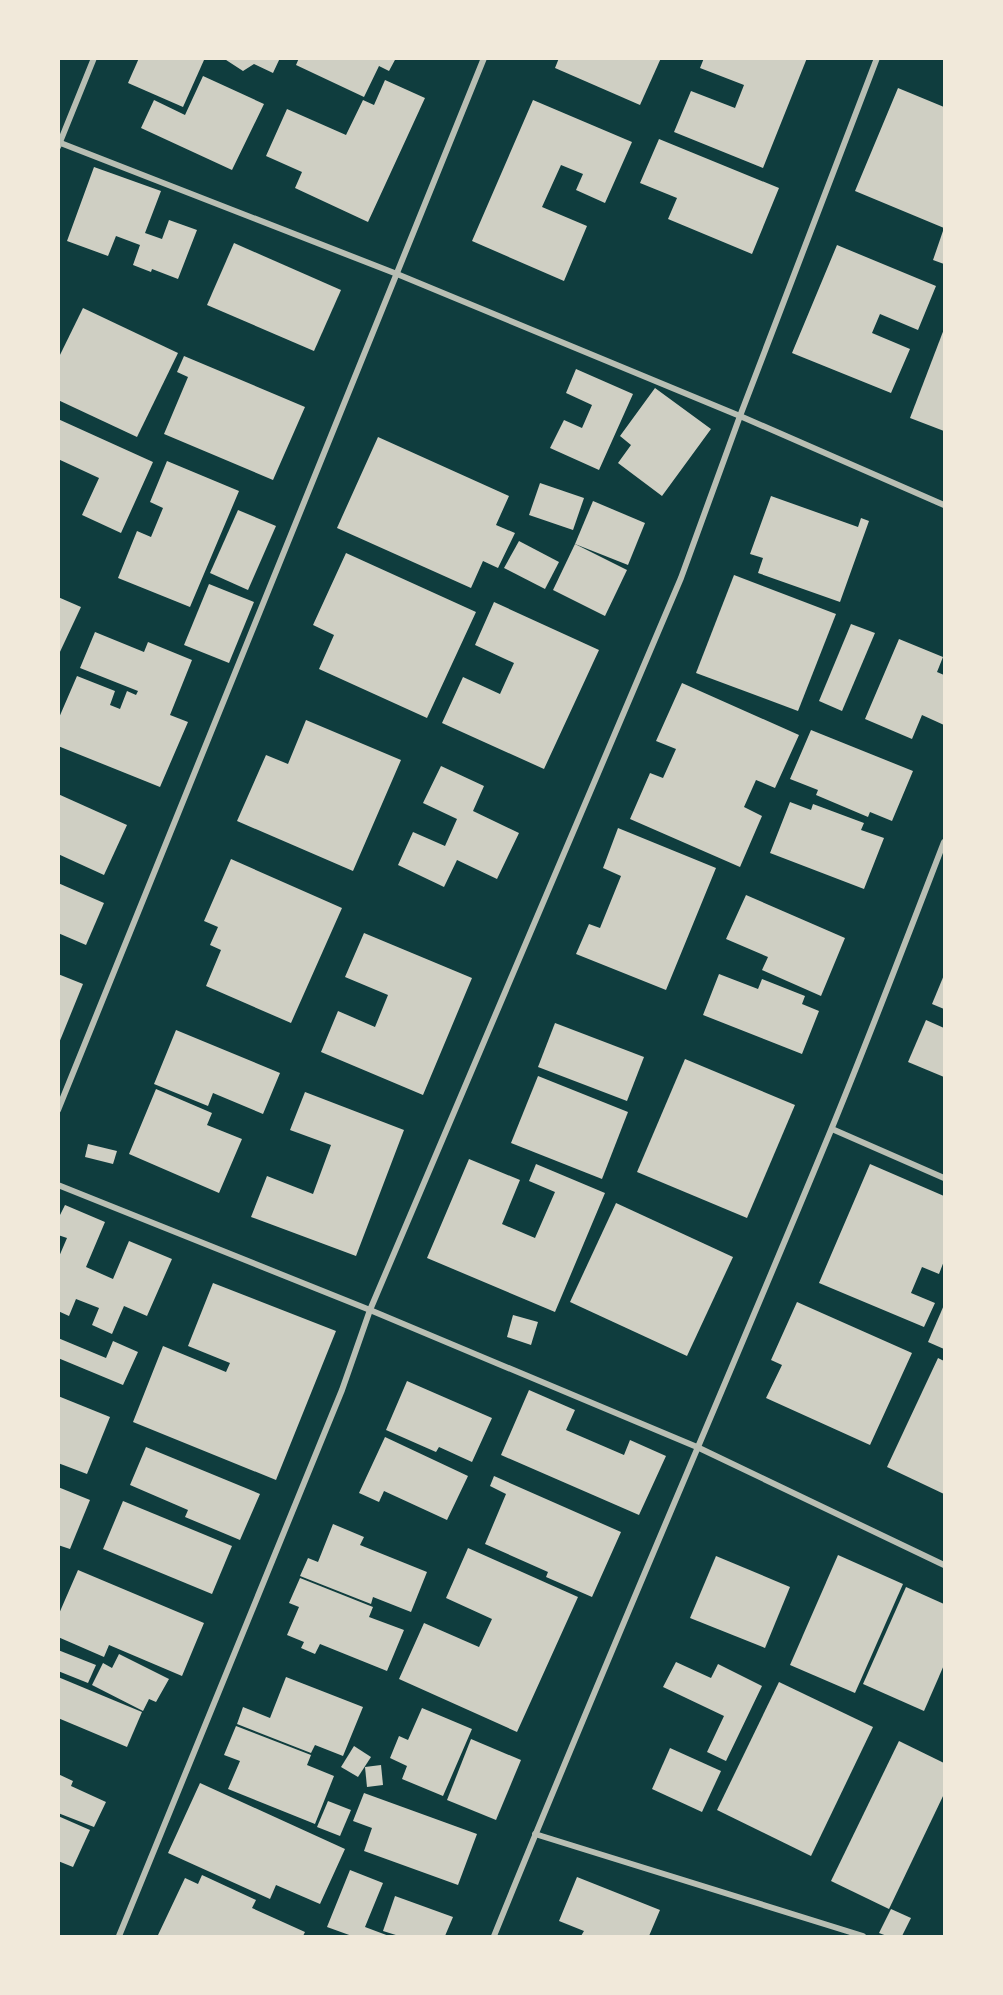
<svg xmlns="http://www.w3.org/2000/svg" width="1003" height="1995" font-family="Helvetica,sans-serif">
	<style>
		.building { fill: #cfcfc3 }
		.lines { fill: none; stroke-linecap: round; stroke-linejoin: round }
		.minor { stroke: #b8beb3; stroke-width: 6 }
	</style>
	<rect width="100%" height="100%" fill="#0f3d3e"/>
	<g class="building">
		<polygon points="139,58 204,60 183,107 128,83"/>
		<polygon points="223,58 280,58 273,73 254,64 243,71"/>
		<polygon points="299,58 396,58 389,71 379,66 364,97 296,65"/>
		<polygon points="559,58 661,58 640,105 555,68"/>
		<polygon points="704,58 807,58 763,168 674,132 691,91 735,108 744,85 700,68"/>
		<polygon points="203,76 264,104 232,170 141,128 154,100 185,115"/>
		<polygon points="385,80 425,98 368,222 295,188 302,172 266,156 287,109 346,135 363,100 374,105"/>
		<polygon points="898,88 944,107 944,264 933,260 944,228 855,191"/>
		<polygon points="533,100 632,142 605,203 576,190 583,174 561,165 542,207 587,226 564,281 472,241"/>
		<polygon points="659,139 779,188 752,254 668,219 677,198 640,183"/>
		<polygon points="94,167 161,191 145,233 162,239 169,220 197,230 178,279 152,269 151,272 133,265 140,245 116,236 108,256 67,241"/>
		<polygon points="234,243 341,290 314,351 207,305"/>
		<polygon points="837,245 936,286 918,330 880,314 872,333 910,349 891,393 792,353"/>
		<polygon points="83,308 178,353 137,437 58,400 58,359"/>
		<polygon points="944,329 944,431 910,418"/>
		<polygon points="184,356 305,407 273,480 164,434 188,377 177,372"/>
		<polygon points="576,369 633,394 599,470 550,448 564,420 582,428 592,405 566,393"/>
		<polygon points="655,388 711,429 662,496 618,463 631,445 620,436"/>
		<polygon points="58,419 153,462 121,533 82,515 99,478 58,459"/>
		<polygon points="378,437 509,496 496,525 515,533 498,568 483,561 471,588 337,528"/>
		<polygon points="167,461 239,491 190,607 118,578 137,531 151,537 163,508 150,502"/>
		<polygon points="540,483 584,498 573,530 529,515"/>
		<polygon points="771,496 858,527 861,518 869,521 840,602 758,573 763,558 750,554"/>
		<polygon points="593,501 645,523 628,565 575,544"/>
		<polygon points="238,510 276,526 248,590 210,573"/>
		<polygon points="519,541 559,562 545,589 504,568"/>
		<polygon points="575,544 627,570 605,616 553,590"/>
		<polygon points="346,553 476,612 427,718 319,669 334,635 313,625"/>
		<polygon points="734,575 836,614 798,711 696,673"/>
		<polygon points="209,584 254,602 229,663 184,645"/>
		<polygon points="58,597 81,607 58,656"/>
		<polygon points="494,602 599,650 544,769 442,723 463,677 500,694 514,663 475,645"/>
		<polygon points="851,624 875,633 842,711 819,701"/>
		<polygon points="95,632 144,652 148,642 192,660 170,715 188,722 160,787 58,746 58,720 77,676 115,691 110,705 120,709 127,691 136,695 138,691 80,668"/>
		<polygon points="899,639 943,657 937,672 944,675 944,725 922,715 912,739 865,719"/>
		<polygon points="682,683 799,735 775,788 756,780 744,807 762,816 740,867 630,819 650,773 663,778 676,749 656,741"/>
		<polygon points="306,720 401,760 353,871 237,821 266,755 288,764"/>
		<polygon points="811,730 913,771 892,821 870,812 868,817 816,795 818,790 790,779"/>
		<polygon points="441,766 484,786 473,811 519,833 497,879 457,860 444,887 398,865 413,832 445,846 457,819 423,803"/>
		<polygon points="58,794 127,825 104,875 58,854"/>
		<polygon points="790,802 811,810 813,804 864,823 861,830 884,838 864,889 770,853"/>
		<polygon points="618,828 716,868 666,990 576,954 589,924 600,928 621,876 603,868"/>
		<polygon points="231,859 342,908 291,1023 206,986 221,950 210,945 218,927 204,921"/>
		<polygon points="58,883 104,903 86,945 58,933"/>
		<polygon points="746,895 845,938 821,996 762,970 768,957 726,939"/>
		<polygon points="364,933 472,978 423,1095 321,1052 338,1011 375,1027 388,995 345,977"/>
		<polygon points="58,974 83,984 59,1043 58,1043"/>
		<polygon points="719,974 758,989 762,979 805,996 802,1004 819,1011 802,1054 703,1015"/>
		<polygon points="944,975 944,1009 932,1004"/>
		<polygon points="926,1020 944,1028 944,1077 908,1062"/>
		<polygon points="555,1023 644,1057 627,1101 538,1067"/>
		<polygon points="176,1030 280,1073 263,1114 213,1093 208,1106 154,1084"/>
		<polygon points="685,1059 795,1105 747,1218 637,1172"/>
		<polygon points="538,1076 628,1112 602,1179 511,1143"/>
		<polygon points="156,1089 212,1113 207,1125 242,1139 219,1193 129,1154"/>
		<polygon points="305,1092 404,1130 356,1256 251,1217 267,1176 313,1194 331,1145 290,1130"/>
		<polygon points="88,1144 117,1151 113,1164 85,1157"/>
		<polygon points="469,1159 520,1180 502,1224 535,1238 555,1192 529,1181 536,1164 605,1193 555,1312 427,1258"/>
		<polygon points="870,1164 944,1196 944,1261 939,1274 922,1267 911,1293 935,1303 924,1327 819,1283"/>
		<polygon points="616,1203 733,1257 687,1356 570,1302"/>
		<polygon points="65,1205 105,1222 86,1267 113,1279 129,1241 172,1259 147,1316 124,1306 112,1334 92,1325 99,1308 76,1299 69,1316 58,1311 58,1259 67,1238 58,1235 58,1219"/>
		<polygon points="213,1283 336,1331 276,1480 133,1422 163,1346 226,1372 230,1363 188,1346"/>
		<polygon points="797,1302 912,1353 870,1445 766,1398 782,1365 771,1360"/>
		<polygon points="944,1305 944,1349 928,1342"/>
		<polygon points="513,1315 538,1322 531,1345 507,1337"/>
		<polygon points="58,1338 106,1358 113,1341 138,1352 123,1385 58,1358"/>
		<polygon points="938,1358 944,1361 944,1494 887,1467"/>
		<polygon points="407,1381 492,1418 472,1462 439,1447 436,1452 386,1430"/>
		<polygon points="529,1390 575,1410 566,1430 624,1455 630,1440 666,1456 639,1515 501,1455"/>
		<polygon points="58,1396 110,1417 87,1474 58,1463"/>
		<polygon points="385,1437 468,1476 447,1520 384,1491 379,1502 359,1493"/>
		<polygon points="146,1447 260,1494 240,1540 185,1517 188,1510 130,1485"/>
		<polygon points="494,1476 621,1532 592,1597 546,1577 548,1572 485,1544 506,1494 490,1486"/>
		<polygon points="58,1487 90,1500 70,1549 58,1545"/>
		<polygon points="123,1501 232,1546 212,1594 103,1549"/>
		<polygon points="333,1524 364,1537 360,1545 427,1572 411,1612 373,1597 371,1604 300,1576 308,1558 318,1562"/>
		<polygon points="468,1548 578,1597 517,1732 399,1679 424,1623 479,1647 492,1619 446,1598"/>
		<polygon points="838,1555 903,1584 855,1693 790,1665"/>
		<polygon points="716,1556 790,1587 765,1648 690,1618"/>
		<polygon points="78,1570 204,1623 182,1676 109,1645 104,1657 58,1637 58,1616"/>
		<polygon points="300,1578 373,1607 369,1617 404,1630 387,1671 320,1644 315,1654 301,1648 304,1642 287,1635 299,1607 289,1603"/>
		<polygon points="906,1587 944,1604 944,1665 924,1711 863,1684"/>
		<polygon points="58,1650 96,1665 88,1683 58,1671"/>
		<polygon points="119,1654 169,1679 156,1702 149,1699 143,1711 92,1685 103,1663 112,1668"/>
		<polygon points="676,1662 711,1678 718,1664 762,1686 726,1761 707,1752 724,1716 663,1687"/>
		<polygon points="58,1677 142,1712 127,1747 58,1718"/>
		<polygon points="286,1677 363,1707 343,1756 315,1745 311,1753 237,1724 243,1707 270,1718"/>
		<polygon points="779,1682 873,1727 811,1856 717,1810"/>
		<polygon points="422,1708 472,1729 443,1796 402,1779 407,1766 390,1758 399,1736 408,1740"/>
		<polygon points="236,1726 311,1755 307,1765 334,1776 315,1824 228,1789 240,1761 224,1755"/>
		<polygon points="471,1739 521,1760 496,1820 447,1800"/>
		<polygon points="899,1741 944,1763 944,1794 889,1909 831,1881"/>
		<polygon points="354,1746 371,1757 358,1777 341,1767"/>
		<polygon points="670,1748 721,1771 702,1812 652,1789"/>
		<polygon points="381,1765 383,1785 367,1787 365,1767"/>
		<polygon points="58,1774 73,1781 71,1786 106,1802 94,1827 58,1813"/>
		<polygon points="200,1783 345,1849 320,1904 276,1885 270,1899 168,1853"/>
		<polygon points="364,1793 477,1834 458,1885 364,1851 372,1828 353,1821"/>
		<polygon points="328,1801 351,1810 340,1836 317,1827"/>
		<polygon points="58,1816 90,1830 73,1867 58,1861"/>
		<polygon points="350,1870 383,1883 365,1927 389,1936 352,1936 327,1927"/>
		<polygon points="202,1875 256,1900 252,1908 305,1932 303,1936 158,1935 185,1878 198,1884"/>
		<polygon points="577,1877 660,1910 649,1936 581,1936 584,1931 559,1921"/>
		<polygon points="395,1896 453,1917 445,1936 399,1936 383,1931"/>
		<polygon points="891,1909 911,1918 902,1936 887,1936 879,1933"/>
	</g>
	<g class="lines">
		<g class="minor">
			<polyline points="58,142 397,274 740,416 944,505"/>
			<polyline points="58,147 94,58"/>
			<polyline points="58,1110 484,58"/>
			<polyline points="832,1129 944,1178"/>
			<polyline points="58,1185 370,1310 697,1447 944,1565"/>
			<polyline points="535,1834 863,1936"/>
			<polyline points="119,1936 342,1390 370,1310 681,578 740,416 877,58"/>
			<path d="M 494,1936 C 603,1666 720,1399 831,1130 C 870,1035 907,938 944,842"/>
		</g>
	</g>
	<rect width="1003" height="1995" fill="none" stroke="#f1e9da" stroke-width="120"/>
</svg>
